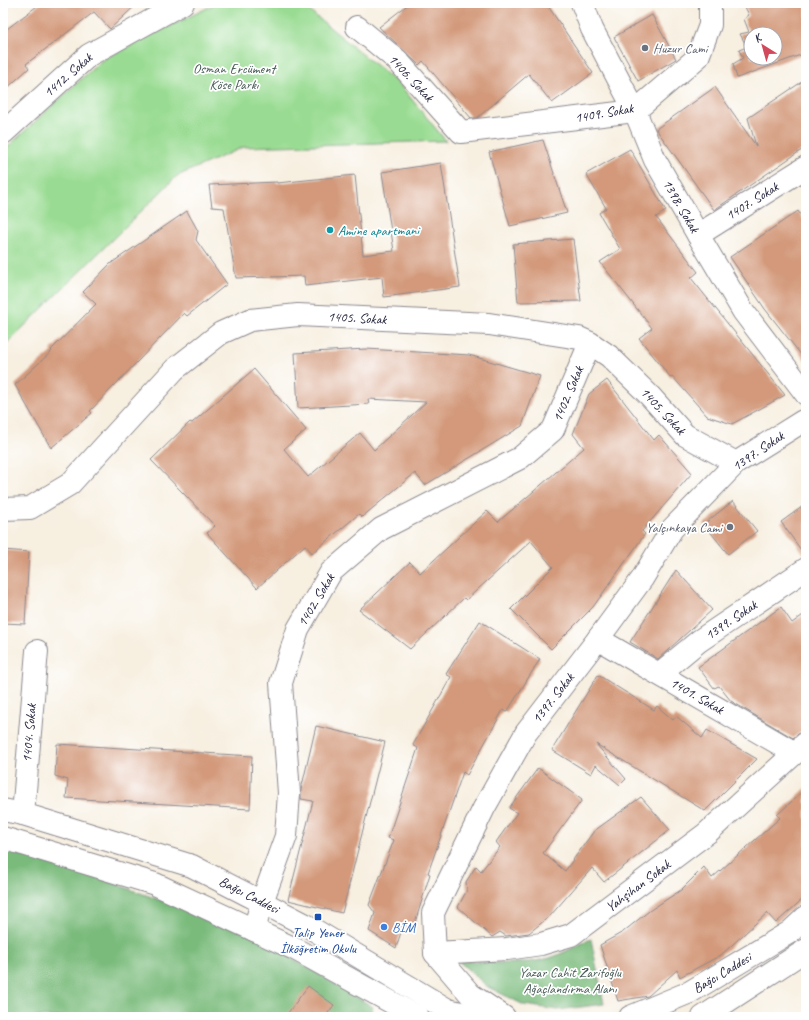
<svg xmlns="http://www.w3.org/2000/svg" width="809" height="1020" font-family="Caveat,sans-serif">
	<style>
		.green { fill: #99db92; stroke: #5e7e66 }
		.forest { fill: #7abb7c; stroke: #4e6e5c }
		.building { fill: #d3997a; fill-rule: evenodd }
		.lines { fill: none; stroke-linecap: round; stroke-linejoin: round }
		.minor-casing { stroke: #8c888e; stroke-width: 24 }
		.major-casing { stroke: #8c888e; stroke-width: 24 }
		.minor { stroke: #fff; stroke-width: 22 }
		.major { stroke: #fff; stroke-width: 22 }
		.worship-dot { fill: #6b7280; stroke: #fff; stroke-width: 1.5 }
		.culture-dot { fill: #0f9aa8; stroke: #fff; stroke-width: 1.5 }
		.transit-dot { fill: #1a4fb4; stroke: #fff; stroke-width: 1.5 }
		.shop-dot { fill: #3f7fe0; stroke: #fff; stroke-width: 1.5 }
		.labels { text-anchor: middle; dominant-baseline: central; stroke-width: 3.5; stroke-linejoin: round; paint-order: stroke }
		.worship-label { font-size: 14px; fill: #5b616d; stroke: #fff; text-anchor: start }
		.park-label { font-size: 14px; fill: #465a55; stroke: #fff }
		.street-label { font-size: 14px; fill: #22223b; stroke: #fff }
		.culture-label { font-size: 14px; fill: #0d838f; stroke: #fff; text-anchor: start }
		.shop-label { font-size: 14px; fill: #366cbe; stroke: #fff; text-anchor: start }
		.transit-label { font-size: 14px; fill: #164399; stroke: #fff }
	</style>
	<rect width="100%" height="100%" fill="#fff"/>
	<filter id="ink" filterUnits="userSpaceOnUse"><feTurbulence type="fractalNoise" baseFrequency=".025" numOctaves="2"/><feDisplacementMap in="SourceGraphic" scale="8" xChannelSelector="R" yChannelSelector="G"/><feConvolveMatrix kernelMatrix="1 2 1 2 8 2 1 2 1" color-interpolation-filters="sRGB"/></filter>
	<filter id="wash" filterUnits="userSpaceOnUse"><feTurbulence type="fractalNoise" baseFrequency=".012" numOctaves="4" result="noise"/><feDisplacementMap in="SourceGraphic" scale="16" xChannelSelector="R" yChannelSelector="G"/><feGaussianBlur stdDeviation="0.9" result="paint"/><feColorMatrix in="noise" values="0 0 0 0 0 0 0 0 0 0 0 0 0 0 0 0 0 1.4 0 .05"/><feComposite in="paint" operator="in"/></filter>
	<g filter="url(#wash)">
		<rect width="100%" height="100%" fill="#f7efe0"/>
		<polygon class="green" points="217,3 300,3 400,85 446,141 244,147 177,176 3,347 3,151 102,60"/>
		<g class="forest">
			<polygon points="3,850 91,875 237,928 264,941 373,1007 370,1017 3,1017"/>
			<path d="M 591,939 L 604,1004 L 558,1010 L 524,1005 L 488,987 L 456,959 C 485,963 516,966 546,959 C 561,955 577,945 591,939 Z"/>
		</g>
		<g id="blocks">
			<g class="building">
				<polygon points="41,3 138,3 110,29 94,12 26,64 29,68 3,92 3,32"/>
				<polygon points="410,3 546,3 593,73 552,103 529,74 477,118 471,118 423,61 419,65 379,27"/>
				<path d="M 743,3 L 806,3 L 806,53 L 737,78 L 733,64 L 743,58 L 739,50 L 747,47 L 740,34 L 749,32 L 744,19 L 749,15 ZM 751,34 L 775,34 L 775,58 L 751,58 Z"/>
				<polygon points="652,15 676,59 638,81 614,37"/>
				<polygon points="806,79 806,147 714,210 656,129 715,87 756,146 748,118"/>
				<polygon points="543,140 567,213 510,226 489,152"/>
				<polygon points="630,149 666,211 656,217 698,272 691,278 785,395 732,424 707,416 672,376 671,378 639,338 652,328 600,262 620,249 599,213 606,208 586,174"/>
				<polygon points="441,163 460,287 384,297 382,277 305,286 304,276 236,278 224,208 212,207 209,185 277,182 277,183 355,175 363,255 394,251 382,172"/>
				<polygon points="187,211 198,231 196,240 227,284 187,316 184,313 90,411 92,413 51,448 15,385 52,351 51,350 96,304 83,292 110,264"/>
				<polygon points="798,211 806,222 806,361 765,309 730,257"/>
				<polygon points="573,239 581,301 518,302 513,244"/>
				<polygon points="366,349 469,355 540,376 522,426 425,485 415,473 362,517 359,514 312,553 305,545 257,588 207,533 215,526 151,460 190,422 192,423 254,369 306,430 284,449 308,477 360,433 374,450 426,402 368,399 369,404 298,408 295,353"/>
				<polygon points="607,380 654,440 659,435 692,473 642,531 645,534 593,607 551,649 511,609 553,567 531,541 466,600 464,598 410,649 359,610 410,562 420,573 487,511 498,522 584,448 573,434 589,394"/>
				<polygon points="733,501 757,531 728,554 704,524"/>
				<polygon points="806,504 806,557 781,522"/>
				<polygon points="3,550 29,552 25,624 3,623"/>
				<polygon points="676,570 712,610 658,659 630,642"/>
				<polygon points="781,607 792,623 806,613 806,731 798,734 793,738 731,701 719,686 714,688 698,667"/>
				<polygon points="480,621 540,659 507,712 503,710 467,775 463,772 428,873 430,874 413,929 402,929 396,948 369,931 375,913 369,905 394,840 388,838 418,748 413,745 451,677 446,674"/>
				<polygon points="598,675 654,710 657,706 673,720 676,716 702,738 707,730 757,759 705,811 596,744 626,779 620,785 596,765 591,774 552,750"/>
				<polygon points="316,726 385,742 342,913 288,900 313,801 301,799 301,790"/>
				<polygon points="57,744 252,756 250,809 66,798 68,780 55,776"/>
				<polygon points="538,768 582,800 543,853 565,871 594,831 641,797 670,830 604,882 592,868 550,916 529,933 506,936 500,932 492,937 458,907 467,890 466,882 476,866 481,871 500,847 496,842 517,813 509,808"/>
				<polygon points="806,788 806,896 776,923 767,913 721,955 680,977 677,970 648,996 618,1001 600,945 623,932 649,911 681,890 704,867 712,878 780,818 777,815"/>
				<polygon points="308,986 334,1005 325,1017 285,1017"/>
			</g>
		</g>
	</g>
	<g filter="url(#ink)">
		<use href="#blocks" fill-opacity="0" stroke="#8c888e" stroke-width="1"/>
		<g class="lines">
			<defs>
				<g id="minor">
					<polyline points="582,3 592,29 635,111 655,160 698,235 743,311 806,394"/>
					<polyline points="357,27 397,60 461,132 635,111 698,57 710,25 710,3"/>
					<polyline points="3,133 89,55 183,3"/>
					<polyline points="698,235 806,167"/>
					<polyline points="3,509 30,508 70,484 175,369 221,333 250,320 298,315 489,324 579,338 590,343 609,356 650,396 685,435 736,463"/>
					<polyline points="598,639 795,753"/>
					<polyline points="659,674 699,641 806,569"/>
					<polyline points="23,814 37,651"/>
					<polyline points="254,930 262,902 286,836 289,793 281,683 298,629 331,572 381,529 520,458 553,430 590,343"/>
					<polyline points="435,953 507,949 541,944 571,935 707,833 806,743"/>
					<polyline points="504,1017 470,994 435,953 433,913 484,808 526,733 598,639 642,579 672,529 736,463 803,421 806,421"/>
				</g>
				<g id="major">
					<polyline points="3,810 23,814 192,866 306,925 448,1010 478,1017"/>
					<polyline points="3,838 155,884 295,949 418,1017"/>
					<polyline points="630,1017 690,992 790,932 806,917"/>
					<polyline points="703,1017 806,950"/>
				</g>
			</defs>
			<use href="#minor" class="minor-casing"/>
			<use href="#major" class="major-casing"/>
			<use href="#minor" class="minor"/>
			<use href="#major" class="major"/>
		</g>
	</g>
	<g class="worship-dot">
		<circle cx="645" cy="48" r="4"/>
		<circle cx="730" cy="527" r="4"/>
	</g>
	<circle class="culture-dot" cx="330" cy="230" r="4"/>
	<rect class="transit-dot" x="314" y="913" width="8" height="8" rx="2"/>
	<circle class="shop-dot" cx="384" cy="927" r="4"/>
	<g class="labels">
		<g class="worship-label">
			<text x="653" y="48">Huzur Cami</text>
			<text x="722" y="527" text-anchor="end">Yalçınkaya Cami</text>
		</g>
		<g class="park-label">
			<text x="234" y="68">Osman Ercüment<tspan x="234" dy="16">Köse Parkı</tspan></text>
			<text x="570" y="972">Yazar Cahit Zarifoğlu<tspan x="570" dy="16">Ağaçlandırma Alanı</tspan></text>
		</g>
		<g class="street-label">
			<text transform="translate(68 75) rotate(-41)">1412. Sokak</text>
			<text transform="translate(411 78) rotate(47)">1406. Sokak</text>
			<text transform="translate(604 113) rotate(-10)">1409. Sokak</text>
			<text transform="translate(752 201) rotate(-32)">1407. Sokak</text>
			<text transform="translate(681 206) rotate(60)">1398. Sokak</text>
			<text transform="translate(357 318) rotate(3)">1405. Sokak</text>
			<text transform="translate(568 394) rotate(-67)">1402. Sokak</text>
			<text transform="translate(663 411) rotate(47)">1405. Sokak</text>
			<text transform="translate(758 451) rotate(-34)">1397. Sokak</text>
			<text transform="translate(316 600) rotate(-59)">1402. Sokak</text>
			<text transform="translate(731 620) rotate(-34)">1399. Sokak</text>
			<text transform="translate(697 696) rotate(30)">1401. Sokak</text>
			<text transform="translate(553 698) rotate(-52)">1397. Sokak</text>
			<text transform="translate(29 733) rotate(-85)">1404. Sokak</text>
			<text transform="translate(638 886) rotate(-37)">Yahşihan Sokak</text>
			<text transform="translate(249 895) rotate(27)">Bağcı Caddesi</text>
			<text transform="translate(722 973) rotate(-31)">Bağcı Caddesi</text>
		</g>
		<g class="culture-label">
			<text x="338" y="230">Amine apartmani</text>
		</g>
		<g class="shop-label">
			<text x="392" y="927">BİM</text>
		</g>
		<g class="transit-label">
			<text x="318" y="932">Talip Yener<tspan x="318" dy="16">İlköğretim Okulu</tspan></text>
		</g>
	</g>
	<rect width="809" height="1020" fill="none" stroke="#fff" stroke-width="16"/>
	<g transform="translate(763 46) rotate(323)"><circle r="19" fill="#ffffff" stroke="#a7a7b1"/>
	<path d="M0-3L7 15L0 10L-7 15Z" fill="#d1495b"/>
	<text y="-6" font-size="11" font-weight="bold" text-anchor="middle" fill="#22223b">K</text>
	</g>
</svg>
